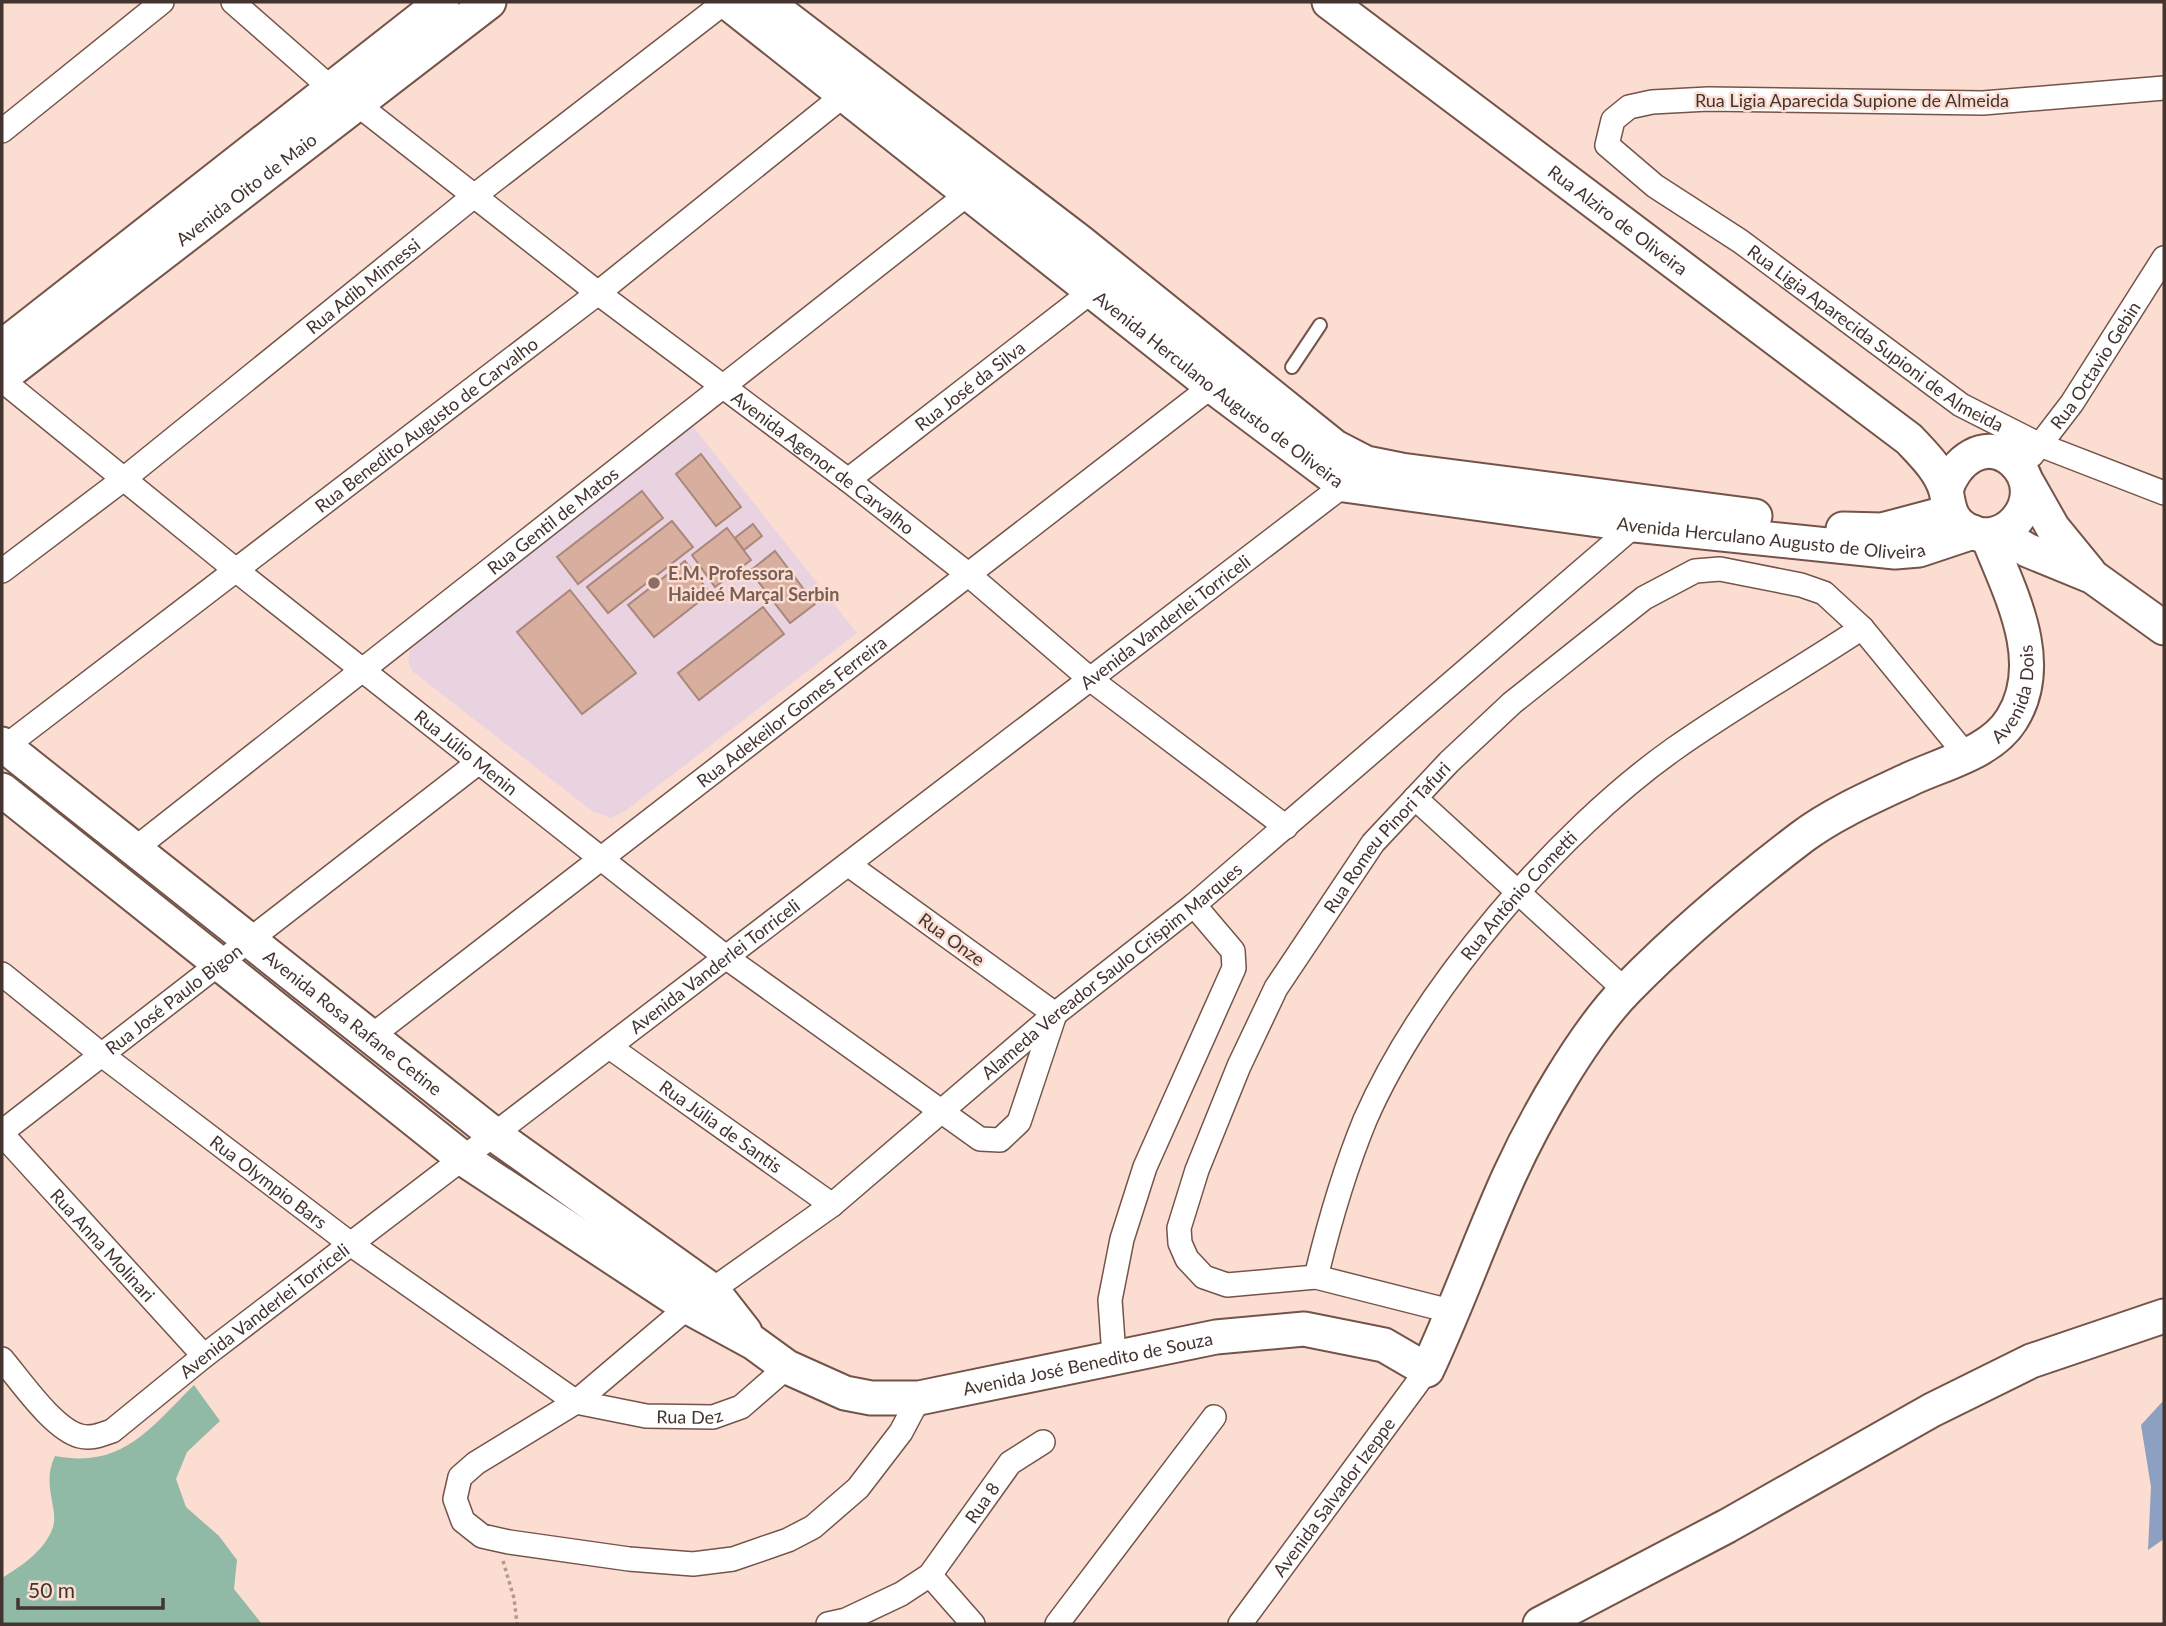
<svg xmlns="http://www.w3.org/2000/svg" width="2166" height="1626" font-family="Lato,sans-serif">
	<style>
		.education { fill: #ead3e0 }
		.forest { fill: #90baa6 }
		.water { fill: #8da0c1 }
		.building { fill: #d8ae9f; stroke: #aa877b; stroke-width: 2 }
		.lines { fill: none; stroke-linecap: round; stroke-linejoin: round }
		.lane-casing { stroke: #745449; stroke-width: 16 }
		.street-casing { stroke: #745449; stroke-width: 26 }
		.secondary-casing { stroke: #745449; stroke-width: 37 }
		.path { stroke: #b39a92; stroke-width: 3.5; stroke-dasharray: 3.5 3.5; stroke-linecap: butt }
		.lane { stroke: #fff; stroke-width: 12 }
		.street { stroke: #fff; stroke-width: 23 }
		.secondary { stroke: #fff; stroke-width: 33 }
		.education-dot { fill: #8d6e63; stroke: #fcddd2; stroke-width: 2.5 }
		.labels { text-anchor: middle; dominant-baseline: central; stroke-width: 5; stroke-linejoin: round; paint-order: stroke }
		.street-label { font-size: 18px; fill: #43342f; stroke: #fcddd2 }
		.education-label { font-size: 18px; font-weight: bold; fill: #785e54; stroke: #fcddd2; text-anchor: start }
	</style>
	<rect width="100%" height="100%" fill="#fcddd2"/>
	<polygon class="education" points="691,424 857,633 625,811 611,818 592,811 412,671 408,660 410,649 420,638"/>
	<path class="forest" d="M 194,1385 L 220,1421 L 187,1452 L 176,1479 L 186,1507 L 219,1536 L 237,1560 L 234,1589 L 262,1624 L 2,1624 L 2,1578 C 21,1566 45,1551 53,1527 C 59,1509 41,1484 55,1456 C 123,1469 150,1428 194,1385 Z"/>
	<polygon class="water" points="2164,1400 2164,1539 2148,1550 2151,1487 2141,1425"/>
	<g class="building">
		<polygon points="701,454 741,507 716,526 676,474"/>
		<polygon points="642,491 663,518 578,584 557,557"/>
		<polygon points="672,521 693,547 608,613 587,587"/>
		<polygon points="753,524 762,536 744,550 735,538"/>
		<polygon points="727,528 751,560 715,587 692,555"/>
		<polygon points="775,551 815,604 790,623 750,571"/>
		<polygon points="685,561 710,593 654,637 628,605"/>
		<polygon points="570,590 636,673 582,714 517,632"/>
		<polygon points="763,607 784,634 699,700 678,673"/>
	</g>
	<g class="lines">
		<defs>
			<polyline id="lane" points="1292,367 1320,325"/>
			<g id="street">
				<polyline points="233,2 333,90"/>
				<path id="s1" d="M 2164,88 L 1983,103 L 1708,99 L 1652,102 L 1629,107 L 1613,120 L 1607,145 L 1655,186 L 1740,241 L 1961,405 L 2040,445 L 2164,493"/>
				<path id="s2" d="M 357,104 L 598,293 L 848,480 L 969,575 L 1090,679 L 1286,827"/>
				<polyline points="2,131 162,2"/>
				<path id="s3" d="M 2,380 L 237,571 L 727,958 L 980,1139 L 1000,1140 L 1019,1122 L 1055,1014 L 849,865"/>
				<path id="s4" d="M 2032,455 L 2072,403 L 2164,258"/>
				<path id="s5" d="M 848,480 L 1092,291"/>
				<path id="s6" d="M 2,571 L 125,478 L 474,196 L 725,2"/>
				<path id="s7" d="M 2,749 L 598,293 L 844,95"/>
				<polyline points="1415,798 1625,990"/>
				<path id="s8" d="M 136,848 L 969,193"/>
				<path id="s9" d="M 2,974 L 102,1055 L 352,1245 L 576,1402 L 646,1416 L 713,1417 L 741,1407 L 787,1367"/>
				<path id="s10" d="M 369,1038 L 1212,386"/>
				<path id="s11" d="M 611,1048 L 832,1205"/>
				<path id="s12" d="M 2,1132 L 479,762"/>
				<path id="s13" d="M 2,1134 L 204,1356"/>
				<path id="s14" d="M 1316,1277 C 1329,1223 1344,1171 1365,1120 C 1422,989 1558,831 1674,749 C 1735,706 1800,669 1862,628"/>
				<path id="s15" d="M 1454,1312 L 1316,1277 L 1227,1285 L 1204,1277 L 1187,1259 L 1180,1243 L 1179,1228 L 1197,1170 L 1239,1066 L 1276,988 L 1373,843 L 1449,762 L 1512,703 L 1644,598 L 1695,571 L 1720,569 L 1801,585 L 1824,593 L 1862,628 L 1966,755"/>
				<polyline points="1114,1356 1110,1300 1122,1239 1145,1167 1234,968 1233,951 1194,905"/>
				<path id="s16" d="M 2,1359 C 20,1380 53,1429 80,1436 C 91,1439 101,1435 112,1431 L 204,1356 L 1344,485"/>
				<path id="s17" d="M 919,1398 L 901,1432 L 858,1488 L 813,1527 L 788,1540 L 733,1559 L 693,1564 L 629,1559 L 509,1542 L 482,1536 L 463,1521 L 455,1499 L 460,1477 L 476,1463 L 576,1402 L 688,1307 L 832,1205 L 1055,1014 L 1194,905 L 1635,525"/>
				<polyline points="930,1575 973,1624"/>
				<path id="s18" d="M 828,1624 L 846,1620 L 901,1594 L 930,1575 L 1010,1463 L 1043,1442"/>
				<polyline points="1057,1624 1214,1417"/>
				<path id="s19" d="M 1240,1624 L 1427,1370"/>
			</g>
			<g id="secondary">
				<path id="s20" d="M 727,2 L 1212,386 L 1344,485 L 1635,525 L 1895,552 L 1919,550 L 1973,532"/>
				<polyline points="766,2 1079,241 1335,447 1366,463 1401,470 1755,516"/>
				<path id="s21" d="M 1329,2 L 1909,439 C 1923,454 1940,470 1946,491 C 1949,504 1949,515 1960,525 C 2001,559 2052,498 2014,462 C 1986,436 1953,462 1946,491"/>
				<polyline points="2,347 442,2"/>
				<path id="s22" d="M 2,377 L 489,2"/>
				<polyline points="2028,484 2053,528 2089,572"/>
				<polyline points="1843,529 1882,530 1950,512"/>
				<polyline points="1999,533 2027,550 2093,577 2164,628"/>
				<path id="s23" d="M 2,744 L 495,1135 L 713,1291 L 745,1332"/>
				<path id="s24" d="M 2,790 L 465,1160 L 688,1307 L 754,1343 L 787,1367 L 845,1393 L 871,1398 L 919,1398 L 1216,1337 L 1304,1329 L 1384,1345 L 1427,1370 C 1457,1306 1480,1240 1509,1176 C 1535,1119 1583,1034 1627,989 C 1679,936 1743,882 1802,837 C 1834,813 1874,796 1910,779 C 1944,763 1991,753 2012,719 C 2048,661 2009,591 1987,535"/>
				<polyline points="1540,1624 1727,1526 1932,1410 2031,1361 2164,1316"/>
			</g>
		</defs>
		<use href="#lane" class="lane-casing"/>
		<use href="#street" class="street-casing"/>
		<use href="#secondary" class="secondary-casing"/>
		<polyline class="path" points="503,1561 514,1598 517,1624"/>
		<use href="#lane" class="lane"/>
		<use href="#street" class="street"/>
		<use href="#secondary" class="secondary"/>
	</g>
	<circle class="education-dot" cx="654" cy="583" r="7"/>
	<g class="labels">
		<g class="street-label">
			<text x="1852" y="100">Rua Ligia Aparecida Supione de Almeida</text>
			<text stroke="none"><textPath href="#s22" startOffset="308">Avenida Oito de Maio</textPath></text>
			<text stroke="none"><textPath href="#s21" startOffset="362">Rua Alziro de Oliveira</textPath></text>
			<text stroke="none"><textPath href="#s6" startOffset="460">Rua Adib Mimessi</textPath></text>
			<text stroke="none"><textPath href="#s1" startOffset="914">Rua Ligia Aparecida Supioni de Almeida</textPath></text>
			<text stroke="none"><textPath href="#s4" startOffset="110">Rua Octavio Gebin</textPath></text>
			<text stroke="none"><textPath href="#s5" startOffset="154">Rua José da Silva</textPath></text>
			<text stroke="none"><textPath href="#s20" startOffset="626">Avenida Herculano Augusto de Oliveira</textPath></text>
			<text stroke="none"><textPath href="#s7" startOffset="534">Rua Benedito Augusto de Carvalho</textPath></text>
			<text stroke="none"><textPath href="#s2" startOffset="588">Avenida Agenor de Carvalho</textPath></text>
			<text stroke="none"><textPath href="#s8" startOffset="530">Rua Gentil de Matos</textPath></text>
			<text stroke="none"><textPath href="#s20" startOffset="1214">Avenida Herculano Augusto de Oliveira</textPath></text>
			<text stroke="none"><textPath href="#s16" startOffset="1472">Avenida Vanderlei Torriceli</textPath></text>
			<text stroke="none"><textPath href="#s24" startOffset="2569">Avenida Dois</textPath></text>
			<text stroke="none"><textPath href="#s10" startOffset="534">Rua Adekeilor Gomes Ferreira</textPath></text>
			<text stroke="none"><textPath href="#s3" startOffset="595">Rua Júlio Menin</textPath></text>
			<text stroke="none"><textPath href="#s15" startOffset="760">Rua Romeu Pinori Tafuri</textPath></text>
			<text stroke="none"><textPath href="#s14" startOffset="438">Rua Antônio Cometti</textPath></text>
			<text transform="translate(952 939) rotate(36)">Rua Onze</text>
			<text stroke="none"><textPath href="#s16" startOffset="905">Avenida Vanderlei Torriceli</textPath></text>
			<text stroke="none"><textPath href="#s17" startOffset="1405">Alameda Vereador Saulo Crispim Marques</textPath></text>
			<text stroke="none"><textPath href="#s12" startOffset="217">Rua José Paulo Bigon</textPath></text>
			<text stroke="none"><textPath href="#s23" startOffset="448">Avenida Rosa Rafane Cetine</textPath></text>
			<text stroke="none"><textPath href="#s11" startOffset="135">Rua Júlia de Santis</textPath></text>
			<text stroke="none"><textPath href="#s9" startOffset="338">Rua Olympio Bars</textPath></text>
			<text stroke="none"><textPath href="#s13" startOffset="150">Rua Anna Molinari</textPath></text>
			<text stroke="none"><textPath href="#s16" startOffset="338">Avenida Vanderlei Torriceli</textPath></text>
			<text stroke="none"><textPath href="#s24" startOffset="1286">Avenida José Benedito de Souza</textPath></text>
			<text stroke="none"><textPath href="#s9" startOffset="831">Rua Dez</textPath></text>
			<text stroke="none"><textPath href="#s19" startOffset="158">Avenida Salvador Izeppe</textPath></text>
			<text stroke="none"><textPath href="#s18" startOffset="203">Rua 8</textPath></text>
		</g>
		<g class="education-label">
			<text x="668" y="573">E.M. Professora<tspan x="668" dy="21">Haideé Marçal Serbin</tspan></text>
		</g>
	</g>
	<rect width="2166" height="1626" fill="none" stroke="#43342f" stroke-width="7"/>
	<path d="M18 1598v10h145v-10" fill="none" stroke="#43342f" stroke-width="3.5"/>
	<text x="28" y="1598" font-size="21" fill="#43342f" stroke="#fcddd2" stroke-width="5" paint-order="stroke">50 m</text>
</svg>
